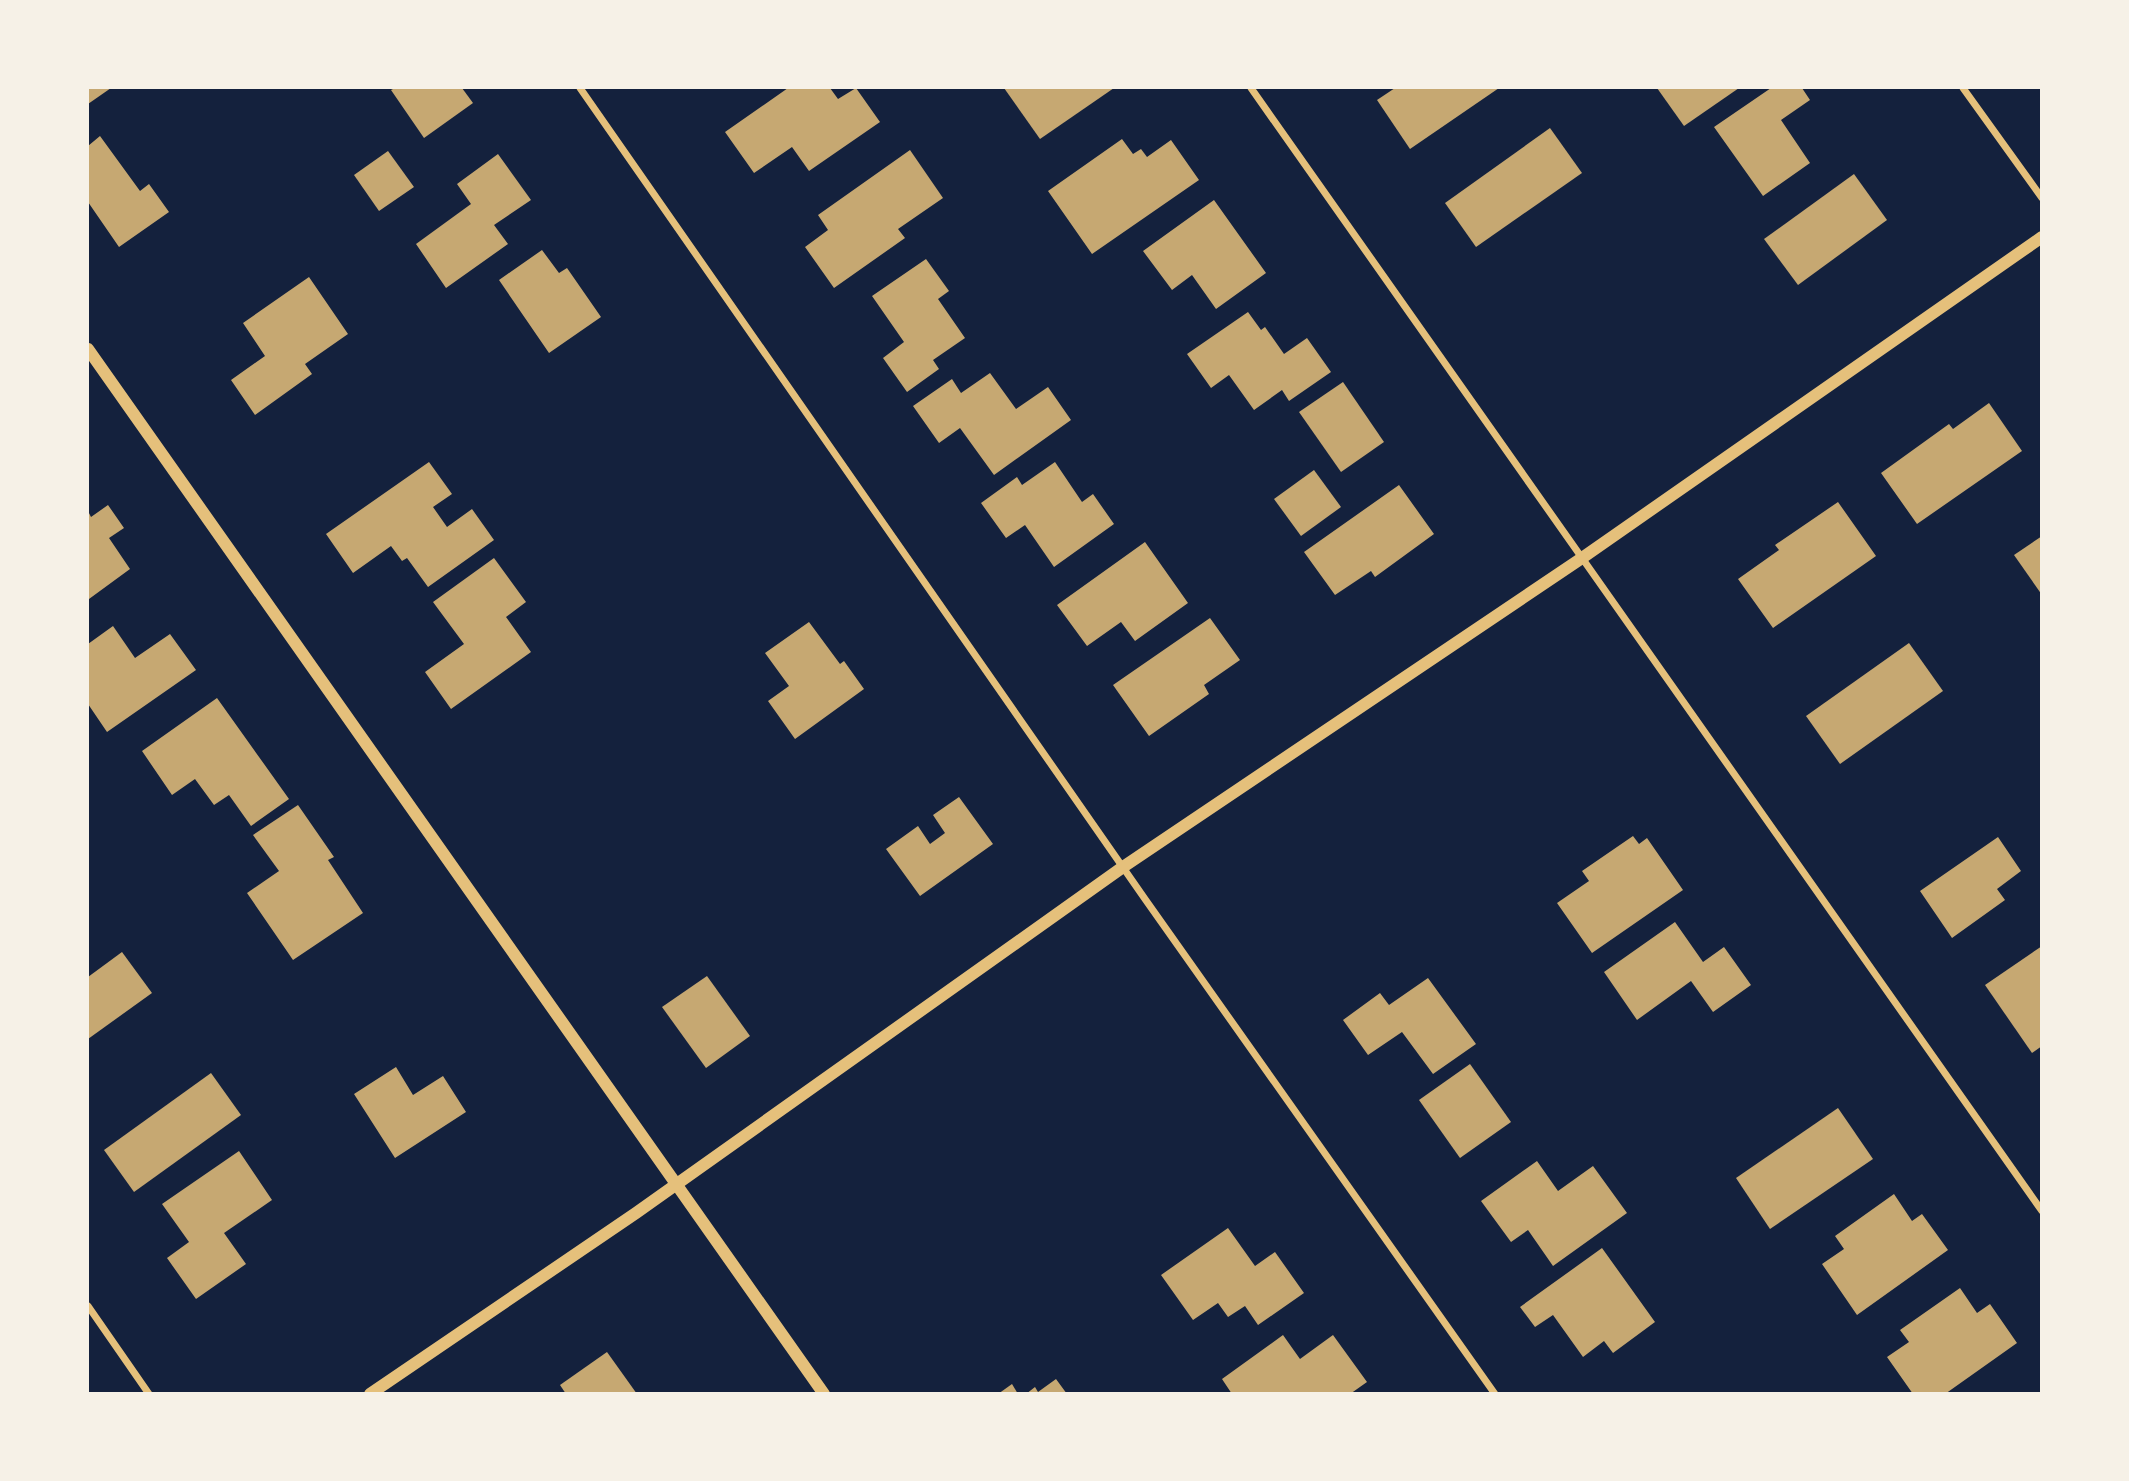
<svg xmlns="http://www.w3.org/2000/svg" width="2129" height="1481" font-family="'Open Sans',sans-serif">
	<style>
		.building { fill: #c6a872 }
		.lines { fill: none; stroke-linecap: round; stroke-linejoin: round }
		.minor { stroke: #e5c07b; stroke-width: 7 }
		.tertiary { stroke: #e5c07b; stroke-width: 12 }
	</style>
	<rect width="100%" height="100%" fill="#14213d"/>
	<g class="building">
		<polygon points="88,88 111,88 88,104"/>
		<polygon points="395,88 462,88 473,103 424,138 391,90"/>
		<polygon points="788,88 830,88 838,99 856,88 880,122 809,171 792,147 754,173 725,132"/>
		<polygon points="1004,88 1114,88 1040,139"/>
		<polygon points="1395,88 1499,88 1410,149 1377,100"/>
		<polygon points="1657,88 1739,88 1684,126"/>
		<polygon points="1771,88 1802,88 1810,100 1781,120 1810,163 1763,196 1714,127"/>
		<polygon points="1550,128 1582,173 1476,247 1445,203"/>
		<polygon points="100,136 140,191 149,184 169,212 119,247 88,202 88,146"/>
		<polygon points="1122,139 1133,154 1141,149 1147,157 1171,140 1199,180 1092,254 1048,191"/>
		<polygon points="910,150 943,198 898,229 905,238 834,288 805,247 828,230 818,215"/>
		<polygon points="388,151 414,187 379,211 354,175"/>
		<polygon points="498,154 531,200 494,225 508,244 446,288 416,244 471,204 457,184"/>
		<polygon points="1854,174 1887,220 1798,285 1764,239"/>
		<polygon points="1214,200 1266,273 1216,309 1192,275 1172,290 1143,251"/>
		<polygon points="542,250 559,273 567,268 601,317 549,353 499,280"/>
		<polygon points="926,259 949,291 938,299 965,338 933,360 939,369 907,392 883,358 904,342 872,296"/>
		<polygon points="309,277 348,334 305,364 312,374 255,415 231,380 265,356 243,323"/>
		<polygon points="1248,312 1261,330 1265,327 1284,354 1307,338 1331,372 1289,401 1282,390 1254,410 1229,375 1211,388 1187,354"/>
		<polygon points="990,373 1016,409 1048,387 1071,420 994,475 960,428 939,443 913,406 952,379 961,393"/>
		<polygon points="1343,382 1384,442 1341,472 1299,412"/>
		<polygon points="1989,403 2022,451 1917,524 1881,473 1949,424 1953,429"/>
		<polygon points="429,462 452,494 433,507 447,527 472,509 494,540 428,587 407,558 402,561 391,546 353,573 326,534"/>
		<polygon points="1055,462 1082,502 1093,494 1114,524 1054,567 1025,525 1006,538 981,503 1017,477 1022,485"/>
		<polygon points="1314,470 1341,507 1301,536 1274,499"/>
		<polygon points="1399,485 1434,534 1375,577 1371,571 1335,595 1304,552"/>
		<polygon points="1838,502 1876,556 1773,628 1738,579 1779,550 1775,545"/>
		<polygon points="108,505 124,528 109,538 130,569 89,599 88,511 91,517"/>
		<polygon points="2042,536 2042,595 2014,555"/>
		<polygon points="1145,542 1188,603 1135,641 1121,622 1087,646 1057,605"/>
		<polygon points="494,558 526,602 506,617 531,652 451,709 425,672 464,644 433,602"/>
		<polygon points="1210,618 1240,660 1204,685 1209,694 1149,736 1113,685"/>
		<polygon points="809,622 840,664 844,661 864,689 795,739 768,701 789,686 765,653"/>
		<polygon points="113,626 135,658 170,634 196,670 107,732 88,704 88,644"/>
		<polygon points="1909,643 1943,691 1840,764 1806,716"/>
		<polygon points="217,698 289,799 251,826 229,795 214,805 195,779 172,795 142,751"/>
		<polygon points="959,797 993,844 920,896 886,849 918,826 930,844 945,833 933,815"/>
		<polygon points="298,805 334,857 328,860 363,913 293,960 247,893 279,871 253,835"/>
		<polygon points="1633,836 1639,844 1647,838 1683,890 1592,953 1557,903 1589,881 1582,871"/>
		<polygon points="1998,837 2021,871 1997,889 2005,900 1952,938 1920,891"/>
		<polygon points="1675,922 1703,962 1724,947 1751,985 1713,1012 1691,981 1637,1020 1604,972"/>
		<polygon points="2042,946 2042,1046 2032,1053 1985,985"/>
		<polygon points="122,952 152,993 88,1039 88,977"/>
		<polygon points="707,976 750,1036 706,1068 662,1007"/>
		<polygon points="1428,978 1476,1044 1433,1074 1402,1032 1368,1055 1343,1020 1380,993 1389,1005"/>
		<polygon points="1470,1064 1511,1122 1460,1158 1419,1100"/>
		<polygon points="396,1067 413,1095 443,1076 466,1112 395,1158 354,1094"/>
		<polygon points="211,1073 241,1115 134,1192 104,1150"/>
		<polygon points="1838,1108 1873,1159 1770,1229 1736,1178"/>
		<polygon points="239,1151 272,1200 224,1233 246,1264 196,1299 167,1258 189,1242 162,1204"/>
		<polygon points="1537,1161 1558,1191 1593,1166 1627,1213 1553,1266 1528,1230 1511,1242 1481,1201"/>
		<polygon points="1894,1194 1912,1221 1922,1214 1948,1250 1857,1315 1822,1264 1844,1249 1835,1236"/>
		<polygon points="1228,1228 1255,1266 1275,1252 1304,1293 1258,1325 1245,1306 1228,1317 1218,1303 1193,1320 1161,1275"/>
		<polygon points="1602,1248 1655,1322 1613,1353 1604,1341 1583,1357 1553,1315 1535,1327 1520,1307"/>
		<polygon points="1960,1288 1977,1313 1990,1304 2017,1343 1945,1394 1913,1394 1887,1357 1909,1342 1900,1330"/>
		<polygon points="1283,1335 1300,1359 1333,1335 1367,1382 1350,1394 1232,1394 1222,1379"/>
		<polygon points="607,1352 637,1394 566,1394 560,1385"/>
		<polygon points="1056,1379 1067,1394 1026,1394 1035,1387 1038,1392"/>
		<polygon points="1012,1384 1018,1394 998,1394"/>
	</g>
	<g class="lines">
		<g class="minor">
			<polyline points="580,88 1145,899 1495,1394"/>
			<polyline points="1251,88 2042,1211"/>
			<polyline points="1963,88 2042,198"/>
			<polyline points="88,1306 149,1394"/>
		</g>
		<g class="tertiary">
			<polyline points="88,349 824,1394"/>
			<polyline points="370,1394 636,1213 1123,867 1582,558 2042,237"/>
		</g>
	</g>
	<rect width="2129" height="1481" fill="none" stroke="#f6f1e7" stroke-width="178"/>
</svg>
